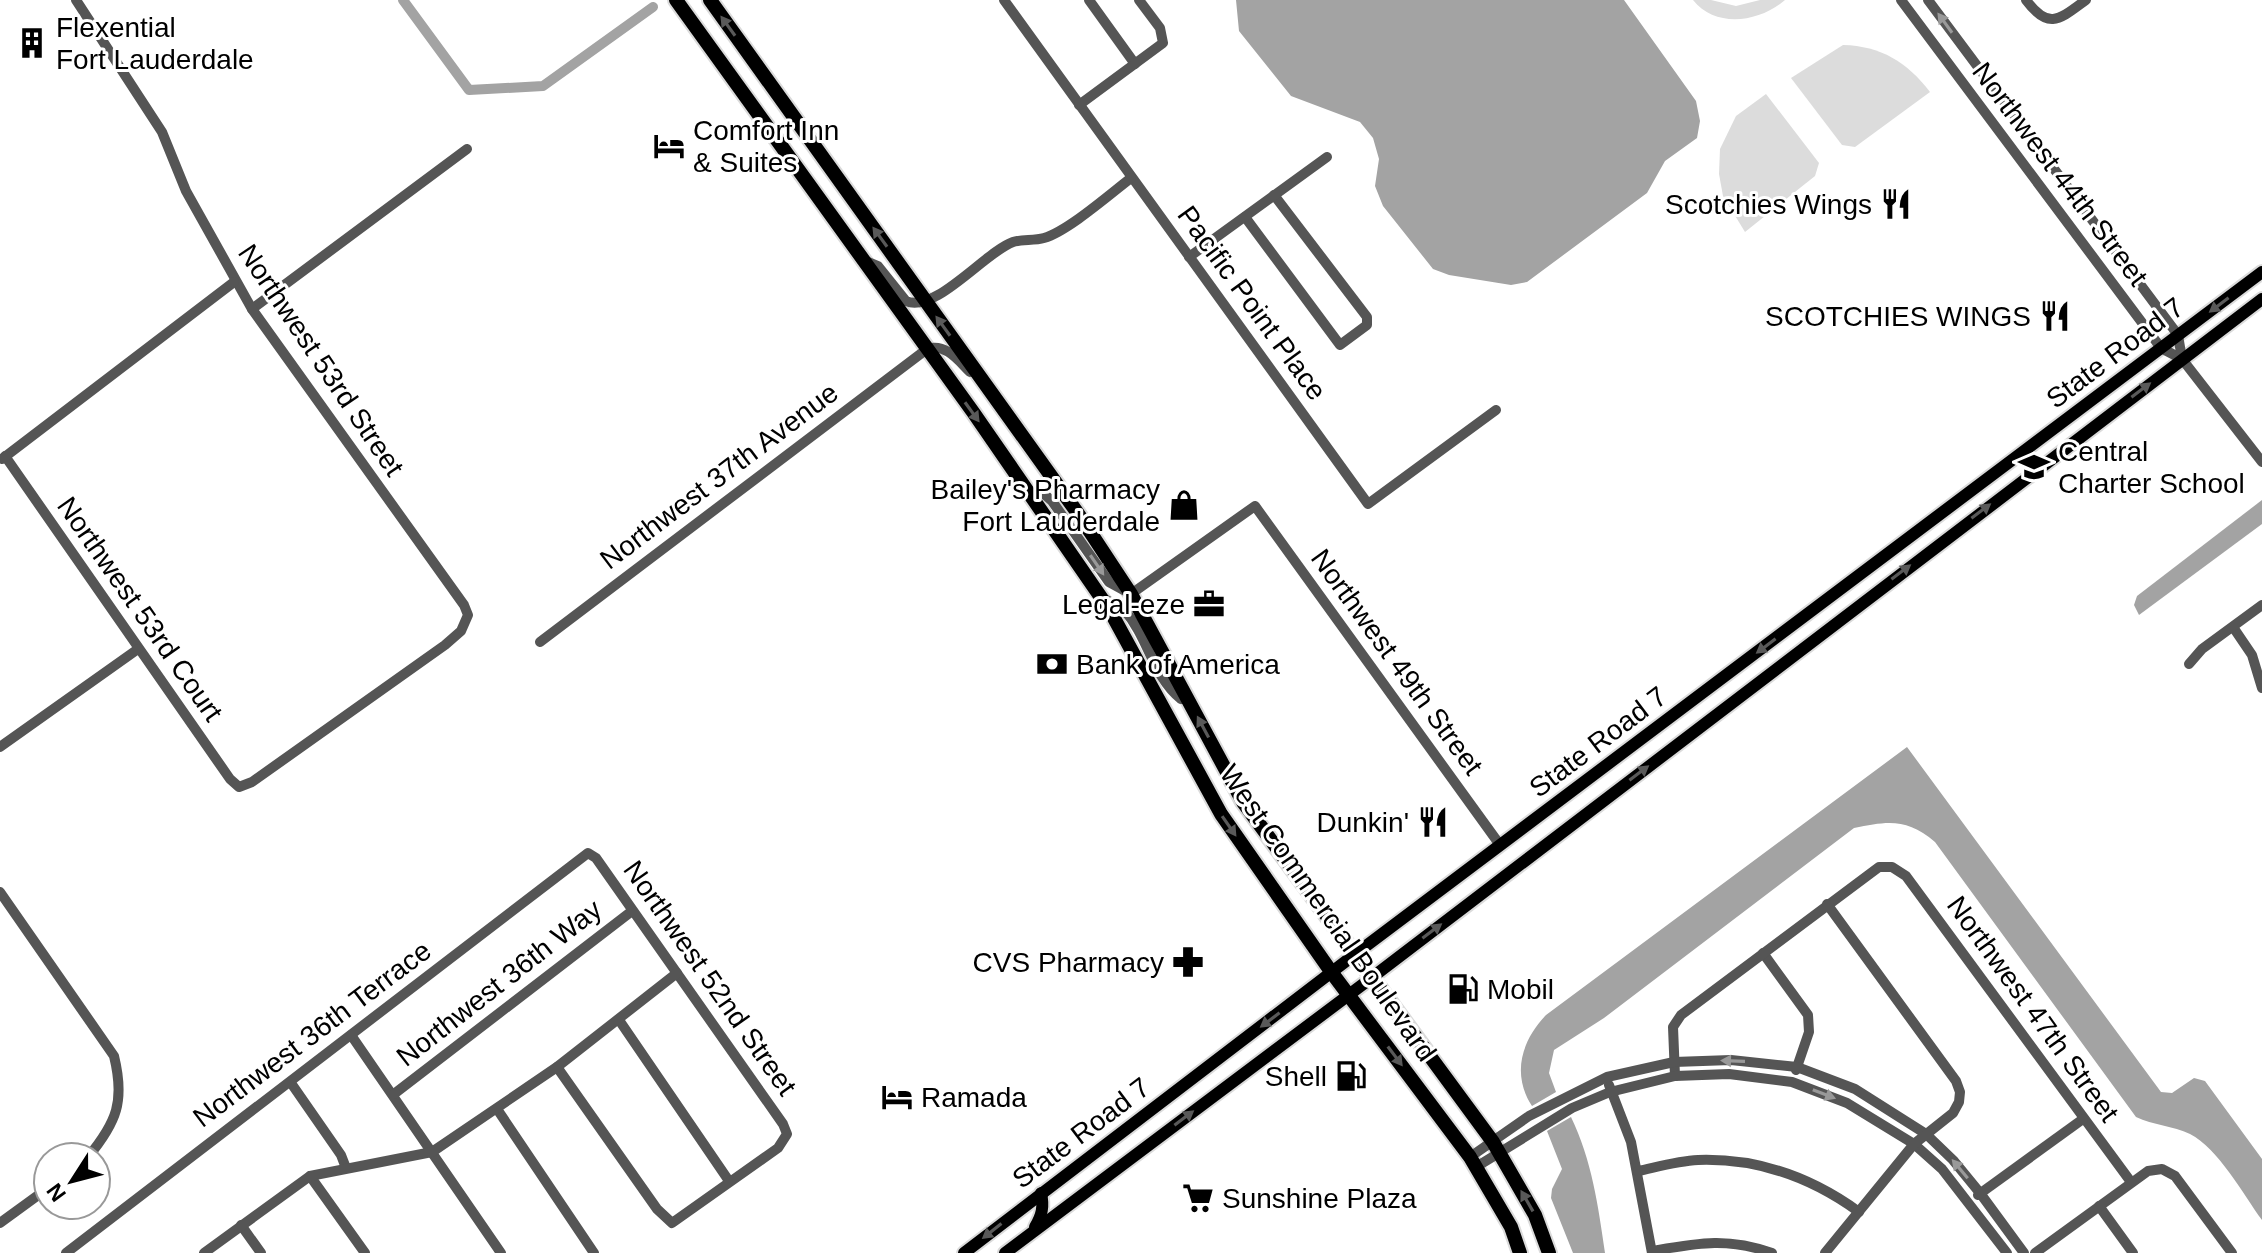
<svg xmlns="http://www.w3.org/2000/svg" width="2262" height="1253" font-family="Helvetica,sans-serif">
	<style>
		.green { fill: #dcdcdc }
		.water { fill: #a3a3a3 }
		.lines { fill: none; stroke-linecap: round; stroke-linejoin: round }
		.canal { stroke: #a3a3a3; stroke-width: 10 }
		.major-casing { stroke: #dbdbdb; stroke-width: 16 }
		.highway-casing { stroke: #dbdbdb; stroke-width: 18 }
		.minor { stroke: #555; stroke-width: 10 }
		.major { stroke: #000; stroke-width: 12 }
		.highway { stroke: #000; stroke-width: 14 }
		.oneway { fill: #999 }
		.oneway2 { fill: #595959 }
		.labels { text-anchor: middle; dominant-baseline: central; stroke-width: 6; stroke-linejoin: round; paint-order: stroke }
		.poi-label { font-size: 28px; fill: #000; stroke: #fff; text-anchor: start }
		.street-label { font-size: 28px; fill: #000; stroke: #fff }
	</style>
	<rect width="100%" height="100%" fill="#fff"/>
	<g class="green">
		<path d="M 1693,0 L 1711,0 L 1736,6 L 1760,0 L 1785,0 C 1760,22 1716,29 1693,0 Z"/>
		<path d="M 1843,45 C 1881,46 1907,62 1930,92 L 1855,147 L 1842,145 L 1791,78 Z"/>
		<polygon points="1766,94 1819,163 1815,176 1745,232 1723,196 1719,174 1720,149 1736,116"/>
	</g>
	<g class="water">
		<polygon points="1236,0 1624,0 1696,101 1700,121 1697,138 1665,161 1647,193 1527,282 1511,285 1449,275 1433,269 1383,206 1375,186 1379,159 1373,138 1360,122 1291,96 1239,31"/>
		<polygon points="2262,500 2262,524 2139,615 2134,605 2137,596"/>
		<path d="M 1907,747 L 2161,1092 L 2172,1093 L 2194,1078 L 2205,1081 L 2262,1159 L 2262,1220 C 2243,1194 2218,1148 2190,1134 C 2173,1126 2153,1125 2136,1117 L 1935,842 C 1907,818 1888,821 1854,828 L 1604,1018 L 1554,1050 L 1549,1073 L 1556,1092 L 1532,1106 C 1511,1074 1522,1040 1546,1015 Z"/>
		<path d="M 1571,1117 C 1592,1161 1598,1205 1605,1253 L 1573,1253 L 1551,1198 L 1552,1189 L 1562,1169 L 1547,1131 Z"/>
	</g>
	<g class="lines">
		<polyline class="canal" points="403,0 469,90 543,86 653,7"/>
		<defs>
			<g id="major">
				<path d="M 1035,1227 C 1042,1215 1044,1207 1041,1193"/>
				<polyline points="964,1253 1354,955 2262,272"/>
				<polyline points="1005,1253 1370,979 2262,299"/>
			</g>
			<g id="highway">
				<polyline points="676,0 973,412 1109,609 1221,814 1332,973 1470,1157 1511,1227 1520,1253"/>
				<polyline points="710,0 1079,515 1131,594 1243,802 1493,1142 1535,1215 1549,1253"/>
			</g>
		</defs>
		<use href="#major" class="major-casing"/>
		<use href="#highway" class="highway-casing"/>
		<g class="minor">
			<polyline points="1004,0 1368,504 1496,410"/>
			<polyline points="1089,0 1135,64"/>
			<polyline points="1901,0 2161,348 2182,359 2262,462"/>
			<polyline points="1928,0 2178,335 2182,359"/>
			<path d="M 2026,0 C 2049,31 2060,19 2086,0"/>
			<polyline points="1079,105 1163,43 1160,28 1139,0"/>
			<polyline points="1245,217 1340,345 1367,325 1367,317 1274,195"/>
			<polyline points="1189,257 1327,157"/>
			<path d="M 866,261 L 878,266 L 906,301 C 935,314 985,252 1013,242 C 1022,239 1034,241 1044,238 C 1068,231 1110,194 1131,178"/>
			<polyline points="252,309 467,149"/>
			<polyline points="5,456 230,779 239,787 252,782 445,645 461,631 468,615 464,605 252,309 186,191 162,132 76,0"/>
			<polyline points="2,459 234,282"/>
			<polyline points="1030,494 1043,493 1052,501 1109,582 1131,594 1255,506 1500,845"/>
			<path d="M 1102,598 C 1110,602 1119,605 1125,611 C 1148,637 1153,677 1181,699 L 1187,697"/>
			<polyline points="2233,627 2252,655 2262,688"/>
			<path d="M 540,642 L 927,349 C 946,343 958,360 970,372"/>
			<polyline points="2189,664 2202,649 2262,605"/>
			<polyline points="0,747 138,649"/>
			<path d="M 0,892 L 114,1056 C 125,1101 117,1122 88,1157"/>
			<polyline points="1763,953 1808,1015 1809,1032 1796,1070"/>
			<polyline points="619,1020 729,1181"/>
			<polyline points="351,1035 501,1253"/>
			<polyline points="1675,1076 1673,1027 1681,1015 1879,867 1892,867 1906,876 2131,1182"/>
			<polyline points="291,1083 341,1155 346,1168"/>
			<polyline points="1609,1085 1631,1142 1652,1253"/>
			<polyline points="394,1094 632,911"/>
			<polyline points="497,1109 594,1253"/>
			<polyline points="1470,1157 1529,1116 1607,1077 1674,1062 1731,1060 1797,1067 1855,1089 1926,1134 1953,1160 1980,1193 2024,1253"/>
			<polyline points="1476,1167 1572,1108 1610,1092 1675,1076 1729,1074 1792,1082 1847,1103 1914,1144 1942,1169 2007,1253"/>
			<path d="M 1638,1171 C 1657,1167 1678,1161 1698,1160 C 1759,1158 1811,1177 1859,1212"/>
			<polyline points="310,1176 365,1253"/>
			<polyline points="1978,1195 2083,1119"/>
			<polyline points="2099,1206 2133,1253"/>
			<polyline points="0,1223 48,1188"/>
			<polyline points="241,1225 261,1253"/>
			<path d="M 1652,1251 C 1698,1243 1727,1237 1772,1253"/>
			<polyline points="66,1253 588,853 596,858 783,1124 787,1134 778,1148 672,1223 657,1209 557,1067"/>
			<polyline points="204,1253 310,1176 432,1152 557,1067 677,973"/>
			<polyline points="1825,1253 1914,1144 1953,1113 1959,1102 1960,1092 1956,1081 1827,904"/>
			<polyline points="2035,1253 2148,1171 2162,1169 2175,1176 2232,1253"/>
		</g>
		<use href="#major" class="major"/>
		<use href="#highway" class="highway"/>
	</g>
	<defs><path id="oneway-solid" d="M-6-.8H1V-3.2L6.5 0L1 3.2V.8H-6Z" transform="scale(2)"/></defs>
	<g class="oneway">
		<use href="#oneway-solid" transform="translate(1945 23) rotate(-126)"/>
		<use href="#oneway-solid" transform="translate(1097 565) rotate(56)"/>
		<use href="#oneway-solid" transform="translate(1733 1061) rotate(-178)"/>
		<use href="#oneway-solid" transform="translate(1824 1094) rotate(21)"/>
		<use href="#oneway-solid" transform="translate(1960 1169) rotate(-130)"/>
	</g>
	<g class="oneway2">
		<use href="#oneway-solid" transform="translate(728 26) rotate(-126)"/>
		<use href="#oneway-solid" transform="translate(880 237) rotate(-126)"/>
		<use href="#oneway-solid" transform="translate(2219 305) rotate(143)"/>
		<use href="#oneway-solid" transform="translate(943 326) rotate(-126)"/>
		<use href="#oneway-solid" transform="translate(2141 390) rotate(-37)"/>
		<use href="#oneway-solid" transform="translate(972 412) rotate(54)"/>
		<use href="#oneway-solid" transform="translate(1981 511) rotate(-37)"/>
		<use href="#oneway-solid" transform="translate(1901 572) rotate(-37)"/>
		<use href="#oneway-solid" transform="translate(1766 646) rotate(143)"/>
		<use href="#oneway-solid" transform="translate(1203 727) rotate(-118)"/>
		<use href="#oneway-solid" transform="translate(1639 773) rotate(-37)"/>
		<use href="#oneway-solid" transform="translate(1229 826) rotate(55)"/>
		<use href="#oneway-solid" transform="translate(1432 931) rotate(-37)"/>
		<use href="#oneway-solid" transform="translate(1270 1020) rotate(143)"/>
		<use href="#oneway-solid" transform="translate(1395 1056) rotate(53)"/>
		<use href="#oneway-solid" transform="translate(1184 1118) rotate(-37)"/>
		<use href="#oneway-solid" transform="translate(1527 1201) rotate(-120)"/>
		<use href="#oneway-solid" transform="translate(992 1231) rotate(142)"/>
	</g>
	<defs>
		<symbol id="building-bare" viewBox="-9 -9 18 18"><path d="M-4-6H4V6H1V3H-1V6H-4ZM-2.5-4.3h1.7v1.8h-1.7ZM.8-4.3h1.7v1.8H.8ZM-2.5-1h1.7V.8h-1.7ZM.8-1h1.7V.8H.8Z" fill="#000" stroke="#fff" stroke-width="2.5" paint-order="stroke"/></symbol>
		<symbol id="hotel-bare" viewBox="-9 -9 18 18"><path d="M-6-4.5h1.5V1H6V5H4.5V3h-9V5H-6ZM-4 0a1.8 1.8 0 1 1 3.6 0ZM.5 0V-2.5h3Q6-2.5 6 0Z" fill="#000" stroke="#fff" stroke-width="2.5" paint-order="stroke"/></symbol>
		<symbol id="restaurant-bare" viewBox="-9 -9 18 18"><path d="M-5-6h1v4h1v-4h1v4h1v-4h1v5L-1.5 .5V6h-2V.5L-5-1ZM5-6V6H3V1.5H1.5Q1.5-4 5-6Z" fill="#000" stroke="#fff" stroke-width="2.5" paint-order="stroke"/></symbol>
		<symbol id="school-bare" viewBox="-9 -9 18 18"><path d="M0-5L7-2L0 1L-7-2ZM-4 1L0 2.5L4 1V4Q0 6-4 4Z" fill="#000" stroke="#fff" stroke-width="2.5" paint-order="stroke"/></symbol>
		<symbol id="shop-bare" viewBox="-9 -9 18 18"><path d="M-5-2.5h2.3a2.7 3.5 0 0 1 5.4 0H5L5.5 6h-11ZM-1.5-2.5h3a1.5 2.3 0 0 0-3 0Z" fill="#000" stroke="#fff" stroke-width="2.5" paint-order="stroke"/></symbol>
		<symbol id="office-bare" viewBox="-9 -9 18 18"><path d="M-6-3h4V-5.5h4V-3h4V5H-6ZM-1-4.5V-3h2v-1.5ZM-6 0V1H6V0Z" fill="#000" stroke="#fff" stroke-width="2.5" paint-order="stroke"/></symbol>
		<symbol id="bank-bare" viewBox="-9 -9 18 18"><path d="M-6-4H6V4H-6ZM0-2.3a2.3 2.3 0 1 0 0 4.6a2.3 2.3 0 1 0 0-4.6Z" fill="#000" stroke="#fff" stroke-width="2.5" paint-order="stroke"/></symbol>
		<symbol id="pharmacy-bare" viewBox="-9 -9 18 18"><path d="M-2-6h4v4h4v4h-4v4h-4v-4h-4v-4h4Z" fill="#000" stroke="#fff" stroke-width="2.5" paint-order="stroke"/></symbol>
		<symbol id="fuel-bare" viewBox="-9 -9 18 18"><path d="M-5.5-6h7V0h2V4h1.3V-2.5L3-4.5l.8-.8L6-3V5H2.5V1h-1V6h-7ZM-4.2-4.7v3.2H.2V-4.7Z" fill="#000" stroke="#fff" stroke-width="2.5" paint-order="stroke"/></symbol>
		<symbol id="supermarket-bare" viewBox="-9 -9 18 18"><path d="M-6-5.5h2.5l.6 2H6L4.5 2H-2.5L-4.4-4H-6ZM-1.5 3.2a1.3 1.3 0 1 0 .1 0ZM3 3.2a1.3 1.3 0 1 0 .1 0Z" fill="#000" stroke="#fff" stroke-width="2.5" paint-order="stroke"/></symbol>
	</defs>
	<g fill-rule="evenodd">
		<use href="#building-bare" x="10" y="21" width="44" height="44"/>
		<use href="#hotel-bare" x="647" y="124" width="44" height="44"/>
		<use href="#restaurant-bare" x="1874" y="182" width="44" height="44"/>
		<use href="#restaurant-bare" x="2033" y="294" width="44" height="44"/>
		<use href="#school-bare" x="2012" y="445" width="44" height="44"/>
		<use href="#shop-bare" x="1162" y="483" width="44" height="44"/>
		<use href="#office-bare" x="1187" y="582" width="44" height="44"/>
		<use href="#bank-bare" x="1030" y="642" width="44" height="44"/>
		<use href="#restaurant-bare" x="1411" y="800" width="44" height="44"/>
		<use href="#pharmacy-bare" x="1166" y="940" width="44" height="44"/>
		<use href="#fuel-bare" x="1441" y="967" width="44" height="44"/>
		<use href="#fuel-bare" x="1329" y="1054" width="44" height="44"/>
		<use href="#hotel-bare" x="875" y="1075" width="44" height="44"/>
		<use href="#supermarket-bare" x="1176" y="1176" width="44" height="44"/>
	</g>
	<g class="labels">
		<g class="poi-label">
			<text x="56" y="27">Flexential<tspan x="56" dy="32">Fort Lauderdale</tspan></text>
			<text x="693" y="130">Comfort Inn<tspan x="693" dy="32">&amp; Suites</tspan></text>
			<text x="1872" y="204" text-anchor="end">Scotchies Wings</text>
			<text x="2031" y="316" text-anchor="end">SCOTCHIES WINGS</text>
			<text x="2058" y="451">Central<tspan x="2058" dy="32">Charter School</tspan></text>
			<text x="1160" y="489" text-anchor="end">Bailey's Pharmacy<tspan x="1160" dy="32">Fort Lauderdale</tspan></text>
			<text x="1185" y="604" text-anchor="end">Legal-eze</text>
			<text x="1076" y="664">Bank of America</text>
			<text x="1409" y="822" text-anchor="end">Dunkin'</text>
			<text x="1164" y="962" text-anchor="end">CVS Pharmacy</text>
			<text x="1487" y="989">Mobil</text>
			<text x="1327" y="1076" text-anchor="end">Shell</text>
			<text x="921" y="1097">Ramada</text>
			<text x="1222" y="1198">Sunshine Plaza</text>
		</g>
		<g class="street-label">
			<text transform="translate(2060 174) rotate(53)">Northwest 44th Street</text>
			<text transform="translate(1252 303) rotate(54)">Pacific Point Place</text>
			<text transform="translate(2115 353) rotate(-37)">State Road 7</text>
			<text transform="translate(321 360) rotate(56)">Northwest 53rd Street</text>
			<text transform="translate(719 476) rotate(-37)">Northwest 37th Avenue</text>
			<text transform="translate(140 609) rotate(55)">Northwest 53rd Court</text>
			<text transform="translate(1397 662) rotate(54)">Northwest 49th Street</text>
			<text transform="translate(1598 742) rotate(-37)">State Road 7</text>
			<text transform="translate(1328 913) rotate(55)">West Commercial Boulevard</text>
			<text transform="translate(710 978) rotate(55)">Northwest 52nd Street</text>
			<text transform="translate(499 983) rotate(-38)">Northwest 36th Way</text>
			<text transform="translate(2033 1009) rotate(54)">Northwest 47th Street</text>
			<text transform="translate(312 1034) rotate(-37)">Northwest 36th Terrace</text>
			<text transform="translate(1081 1133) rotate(-37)">State Road 7</text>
		</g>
	</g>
	<g transform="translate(72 1181) rotate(234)"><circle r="38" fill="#ffffff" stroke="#999999" stroke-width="2"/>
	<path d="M0-6L14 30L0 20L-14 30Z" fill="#000000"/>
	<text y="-12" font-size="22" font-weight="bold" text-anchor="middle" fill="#000000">N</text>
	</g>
</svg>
